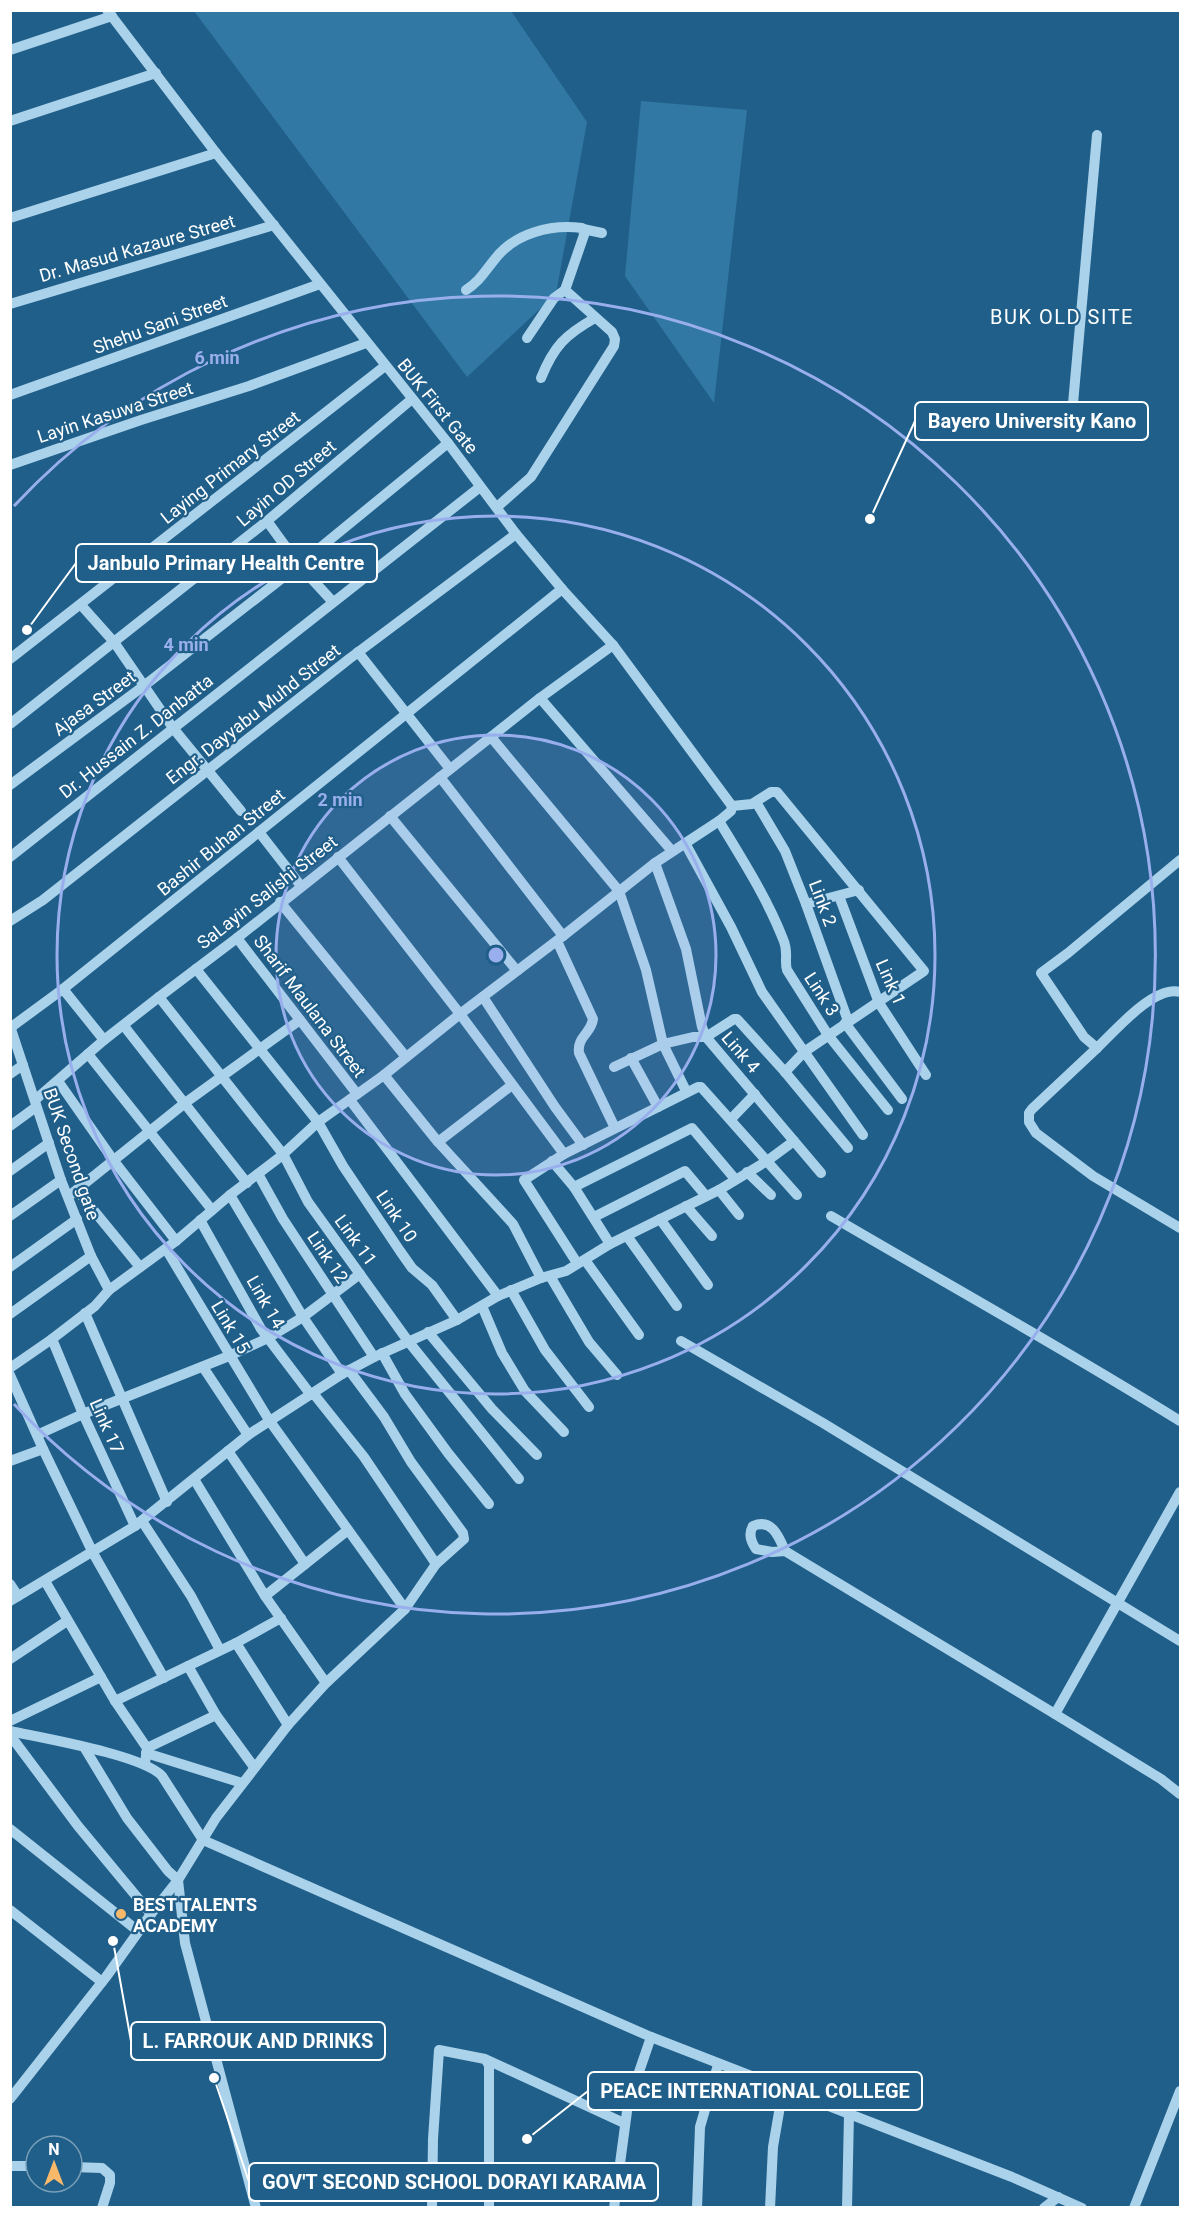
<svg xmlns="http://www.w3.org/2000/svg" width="1191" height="2218" font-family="Roboto,sans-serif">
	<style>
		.green { fill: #3178a4 }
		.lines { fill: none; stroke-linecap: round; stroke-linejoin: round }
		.minor { stroke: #abd2eb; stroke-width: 10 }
		.ring { fill: none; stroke: #99afed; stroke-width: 3 }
		.poi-dot { fill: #f8b96b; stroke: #205f89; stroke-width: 2 }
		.labels { text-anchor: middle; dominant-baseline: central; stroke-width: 4.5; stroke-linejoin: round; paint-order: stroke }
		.street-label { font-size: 18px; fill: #fff; stroke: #205f89 }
		.poi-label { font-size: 18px; font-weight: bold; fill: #fff; stroke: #205f89; text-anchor: start }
		.neighbourhood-label { font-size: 20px; letter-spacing: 1.5px; fill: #fff; stroke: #205f89 }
		.centre { fill: #99afed; stroke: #205f89; stroke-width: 3 }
		.ring-label { font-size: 18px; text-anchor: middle; font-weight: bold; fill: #99afed; stroke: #205f89; stroke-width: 4.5; stroke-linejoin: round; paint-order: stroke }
		.leader { fill: none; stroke: #fff; stroke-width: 2 }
		.callout-dot { fill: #fff; stroke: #205f89; stroke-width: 2 }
		.callout { fill: #205f89; stroke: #fff; stroke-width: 2 }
		.callout-label { font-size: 20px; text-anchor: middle; font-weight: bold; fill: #fff }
	</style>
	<rect width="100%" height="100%" fill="#205f89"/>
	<g class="green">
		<polygon points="194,11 511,11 587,122 556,294 467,377"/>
		<polygon points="641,101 747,110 714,403 625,276"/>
	</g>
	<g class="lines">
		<g class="minor">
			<polyline points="10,50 112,16"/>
			<polyline points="10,121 156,73"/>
			<polyline points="10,218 216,153"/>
			<polyline points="583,229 602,233"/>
			<path d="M 466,290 C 480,281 485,271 495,259 C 515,233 551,224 582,228 L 583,229 L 584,235 L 565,290 L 612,332 L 615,339 L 614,346 L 531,477 L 497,507"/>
			<polyline points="10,304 274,225"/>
			<polyline points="527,338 554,298 565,290"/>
			<path d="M 541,378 C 554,346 565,335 595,318"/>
			<polyline points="10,395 320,284"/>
			<polyline points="1071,426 1097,135"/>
			<polyline points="10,465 141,420 249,386 366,343"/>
			<polyline points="267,521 299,565 333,602"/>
			<polyline points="81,605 114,642 173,728 241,811"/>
			<polyline points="358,652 450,769"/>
			<polyline points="10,659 385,366"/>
			<polyline points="540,698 672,851"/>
			<polyline points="10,724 267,521 412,399"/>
			<polyline points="491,737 619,891 646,970 663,1044 686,1091"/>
			<polyline points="440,777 563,936"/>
			<polyline points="10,785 145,685 299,565 448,443"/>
			<polyline points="756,802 785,851 806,904 848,1021"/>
			<polyline points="732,806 752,804 771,792 777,792 924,971 804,1052 785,1072"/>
			<polyline points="390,816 517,971"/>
			<path d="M 719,821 C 742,859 767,898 783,939 C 789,952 784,961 787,970 L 828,1035 L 888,1110"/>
			<polyline points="259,832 301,886"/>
			<polyline points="685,843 731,927 762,992 863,1135"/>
			<polyline points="10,857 480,487"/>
			<polyline points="338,857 460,1014 564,1154"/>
			<path d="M 1180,860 L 1068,953 L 1041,973 L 1084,1037 L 1097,1048 C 1115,1031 1154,985 1180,992"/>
			<polyline points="655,863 686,949 702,1027 706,1037 821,1173"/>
			<polyline points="839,896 879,1003 926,1075"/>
			<polyline points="280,902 406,1057"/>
			<polyline points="806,904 859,890"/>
			<polyline points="10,921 43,900 349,659 516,534"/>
			<polyline points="237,938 357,1094"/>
			<path d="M 557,941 L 593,1019 C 591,1034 577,1036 579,1053 L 615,1128"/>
			<polyline points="196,969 318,1122 343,1166 400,1251 412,1268 432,1285 457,1320"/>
			<polyline points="63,989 104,1040"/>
			<polyline points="159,997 283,1154 308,1202 408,1341 519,1479"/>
			<polyline points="483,997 555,1107 583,1145"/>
			<polyline points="845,1023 902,1099"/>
			<polyline points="10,1026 61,1180 91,1256 109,1290"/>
			<polyline points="124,1026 247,1183"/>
			<polyline points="10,1028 63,989 562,589"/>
			<polyline points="1097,1048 1032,1109 1029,1113 1029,1122 1036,1133 1093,1176 1180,1228"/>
			<polyline points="88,1054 212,1210"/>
			<polyline points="631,1058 658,1107"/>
			<polyline points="614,1067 663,1044 693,1037 706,1037 734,1019 737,1019 785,1072 848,1148"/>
			<polyline points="10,1074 23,1065"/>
			<polyline points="384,1075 438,1142 513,1224 541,1278"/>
			<polyline points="58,1081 114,1161 176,1241"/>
			<polyline points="35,1100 104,1040 159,997 237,938 540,698 613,645"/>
			<polyline points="350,1100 498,1296"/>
			<polyline points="731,1119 755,1094"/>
			<polyline points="10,1126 36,1107"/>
			<polyline points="438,1142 512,1085"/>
			<polyline points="552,1161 574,1187 610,1244"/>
			<polyline points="10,1171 49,1143"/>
			<polyline points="747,1172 771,1195"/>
			<polyline points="258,1174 283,1219 374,1357"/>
			<polyline points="574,1187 692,1128 735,1179"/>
			<polyline points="77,1190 140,1267"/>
			<polyline points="719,1190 739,1215"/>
			<polyline points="230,1195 303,1317 342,1374"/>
			<polyline points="69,1196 185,1103 300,1020"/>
			<polyline points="686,1206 712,1236"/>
			<polyline points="10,1216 61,1180"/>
			<path d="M 831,1216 C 947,1284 1066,1350 1180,1421"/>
			<polyline points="594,1217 685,1171 706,1196"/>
			<polyline points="660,1219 708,1285"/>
			<polyline points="200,1220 261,1329 311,1395"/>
			<polyline points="627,1236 677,1306"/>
			<polyline points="166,1249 269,1420 405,1609"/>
			<polyline points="585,1260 639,1335"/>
			<polyline points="577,1263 524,1180 564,1154 698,1087 701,1087 797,1195"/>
			<polyline points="10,1267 77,1219"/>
			<polyline points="550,1276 589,1342 617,1375"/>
			<polyline points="511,1290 545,1350 589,1407"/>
			<polyline points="482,1306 502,1353 525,1391 564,1432"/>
			<polyline points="85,1313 167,1502"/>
			<polyline points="10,1314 91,1256"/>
			<polyline points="428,1332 492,1409 537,1455"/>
			<polyline points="52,1339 83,1414 135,1526"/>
			<polyline points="681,1341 823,1423 1180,1641"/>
			<polyline points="382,1353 405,1394 448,1453 489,1504"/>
			<polyline points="203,1367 248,1435"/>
			<polyline points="10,1368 52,1339 95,1306 109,1290 176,1241 230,1195 280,1157 318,1122 384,1075 460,1014 563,936 655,863 719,821 731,811 732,806 613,645 562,589 516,534 448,443 216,153 107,10"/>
			<polyline points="10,1375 43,1449 93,1553 164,1678"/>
			<polyline points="313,1393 364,1457 436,1564"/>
			<polyline points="37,1435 83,1414 229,1356 268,1338 303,1317 360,1274"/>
			<polyline points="228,1451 305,1564"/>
			<polyline points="10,1461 43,1449"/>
			<polyline points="194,1479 265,1596 326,1683"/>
			<polyline points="142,1521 191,1596 220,1650"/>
			<path d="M 785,1551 L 772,1552 L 756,1549 C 751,1542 748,1534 753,1526 C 772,1518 779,1537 785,1551 L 1055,1714 L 1161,1779 L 1180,1794"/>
			<polyline points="45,1581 115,1701 147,1748 145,1763"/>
			<polyline points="10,1584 18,1596"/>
			<polyline points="265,1596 348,1530"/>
			<polyline points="10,1601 135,1526 248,1435 342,1374 374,1357 457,1320 498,1296 541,1278 566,1271 610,1244 719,1190 767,1161 794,1141"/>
			<polyline points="236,1643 288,1725"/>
			<polyline points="10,1659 67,1621"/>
			<polyline points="188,1666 216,1715 254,1767"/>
			<polyline points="115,1701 236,1643 281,1618"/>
			<polyline points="1055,1714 1180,1492"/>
			<polyline points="10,1721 101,1677"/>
			<path d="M 10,1731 C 42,1738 143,1755 162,1776 L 203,1840 L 651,2037 L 1012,2177 L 1082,2208"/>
			<polyline points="10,1735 78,1826 151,1914"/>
			<polyline points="84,1747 127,1818 168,1871 178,1880 185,1943 256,2208"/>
			<polyline points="147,1748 216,1715"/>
			<polyline points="146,1753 242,1783"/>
			<polyline points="10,1829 138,1931"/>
			<polyline points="10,1910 102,1982"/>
			<polyline points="487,2062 489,2065 489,2208"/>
			<polyline points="10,2099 106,1977 151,1914 178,1880 216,1818 288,1725 326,1683 405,1609 436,1564 464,1539 463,1533 411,1462 384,1417 349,1370"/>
			<polyline points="10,2166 36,2166"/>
			<polyline points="72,2167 102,2168 110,2175 110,2183 102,2208"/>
			<polyline points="432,2208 433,2139 439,2050 485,2059 624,2123"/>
			<polyline points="614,2208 628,2104 651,2037"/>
			<polyline points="697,2208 700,2127 718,2065"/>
			<polyline points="770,2208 773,2147 783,2089"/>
			<polyline points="847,2208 849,2114"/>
			<polyline points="1044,2208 1058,2197"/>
			<polyline points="1134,2208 1180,2091"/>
		</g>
	</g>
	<circle cx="496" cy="955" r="220" fill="#99afed" fill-opacity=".12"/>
	<g class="ring">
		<circle cx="496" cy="955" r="220"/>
		<circle cx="496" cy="955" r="439"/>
		<path d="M14 506A659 659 0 1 1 14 1404"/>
	</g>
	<circle class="poi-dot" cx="121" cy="1914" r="6"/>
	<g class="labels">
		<g class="street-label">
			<text transform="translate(137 248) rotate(-16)">Dr. Masud Kazaure Street</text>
			<text transform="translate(160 324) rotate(-20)">Shehu Sani Street</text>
			<text transform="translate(438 406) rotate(51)">BUK First Gate</text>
			<text transform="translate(115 412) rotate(-18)">Layin Kasuwa Street</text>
			<text transform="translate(230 467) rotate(-38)">Laying Primary Street</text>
			<text transform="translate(286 483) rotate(-40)">Layin OD Street</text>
			<text transform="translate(94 703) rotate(-36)">Ajasa Street</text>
			<text transform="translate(253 714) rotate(-38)">Engr. Dayyabu Muhd Street</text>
			<text transform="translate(136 736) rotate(-38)">Dr. Hussain Z. Danbatta</text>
			<text transform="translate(221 842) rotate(-39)">Bashir Buhan Street</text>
			<text transform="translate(267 892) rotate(-38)">SaLayin Salishi Street</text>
			<text transform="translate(823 903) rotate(69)">Link 2</text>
			<text transform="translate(891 982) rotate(66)">Link 1</text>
			<text transform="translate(822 994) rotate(57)">Link 3</text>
			<text transform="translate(310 1006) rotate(53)">Sharif Maulana Street</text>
			<text transform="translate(741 1052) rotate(49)">Link 4</text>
			<text transform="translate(72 1154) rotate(71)">BUK Second gate</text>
			<text transform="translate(397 1216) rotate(56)">Link 10</text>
			<text transform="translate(356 1240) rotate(54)">Link 11</text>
			<text transform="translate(328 1257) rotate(56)">Link 12</text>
			<text transform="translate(266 1302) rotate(60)">Link 14</text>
			<text transform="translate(231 1327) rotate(59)">Link 15</text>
			<text transform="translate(107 1426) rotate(66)">Link 17</text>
		</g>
		<g class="poi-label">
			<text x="133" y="1904">BEST TALENTS<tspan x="133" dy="21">ACADEMY</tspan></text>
		</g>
		<g class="neighbourhood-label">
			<text x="1062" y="317">BUK OLD SITE</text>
		</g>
	</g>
	<circle cx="496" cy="955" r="9" class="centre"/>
	<g class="ring-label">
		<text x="217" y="364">6 min</text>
		<text x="186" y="651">4 min</text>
		<text x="340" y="806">2 min</text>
	</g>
	<path class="leader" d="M870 519L915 421M27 630L76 563M113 1941L131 2041M527 2139L588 2091M214 2078L249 2182"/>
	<g class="callout-dot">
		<circle cx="870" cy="519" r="6"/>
		<circle cx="27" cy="630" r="6"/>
		<circle cx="113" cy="1941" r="6"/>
		<circle cx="527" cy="2139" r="6"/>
		<circle cx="214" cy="2078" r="6"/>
	</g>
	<g class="callout">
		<rect x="915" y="402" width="233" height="38" rx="6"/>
		<rect x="76" y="544" width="301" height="38" rx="6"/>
		<rect x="131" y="2022" width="254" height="38" rx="6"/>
		<rect x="588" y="2072" width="334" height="38" rx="6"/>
		<rect x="249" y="2163" width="409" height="38" rx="6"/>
	</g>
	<g class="callout-label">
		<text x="1032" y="428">Bayero University Kano</text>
		<text x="226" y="570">Janbulo Primary Health Centre</text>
		<text x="258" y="2048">L. FARROUK AND DRINKS</text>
		<text x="755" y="2098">PEACE INTERNATIONAL COLLEGE</text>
		<text x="454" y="2189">GOV'T SECOND SCHOOL DORAYI KARAMA</text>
	</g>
	<rect width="1191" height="2218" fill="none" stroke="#ffffff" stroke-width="24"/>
	<g transform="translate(54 2164)"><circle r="28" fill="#205f89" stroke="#799fb8" stroke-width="1.5"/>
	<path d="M0-4.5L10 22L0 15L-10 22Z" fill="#f8b96b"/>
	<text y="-9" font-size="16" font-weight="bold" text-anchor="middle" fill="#ffffff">N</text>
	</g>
</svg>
